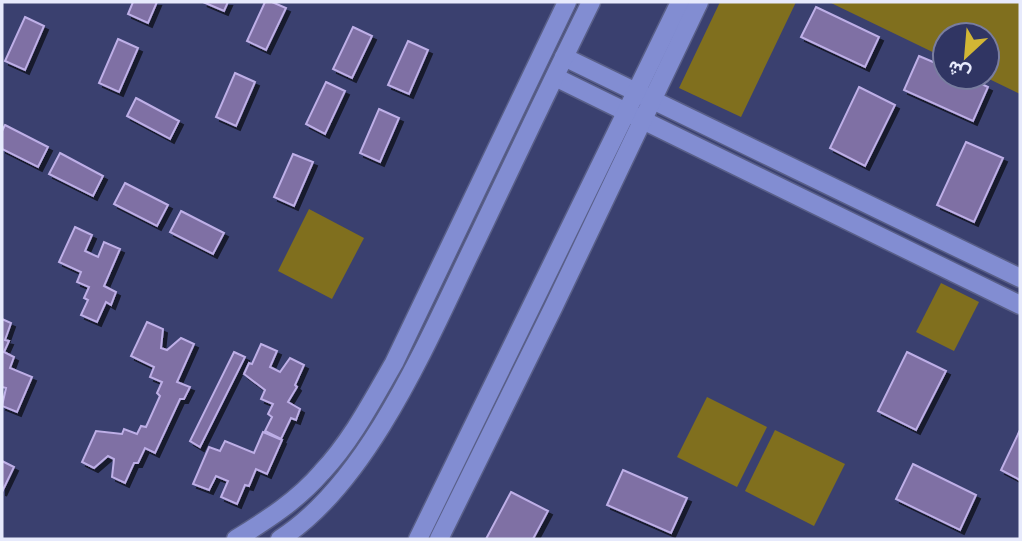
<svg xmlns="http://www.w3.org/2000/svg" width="1022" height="541" font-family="Mulish,Vazirmatn,sans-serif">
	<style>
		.green { fill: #806f1e }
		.building { fill: #7f70a4; stroke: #beafe7; stroke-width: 2; filter: url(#shadow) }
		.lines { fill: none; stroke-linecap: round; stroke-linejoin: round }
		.minor-casing { stroke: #595f88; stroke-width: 21 }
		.minor { stroke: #828dd2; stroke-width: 18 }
	</style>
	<defs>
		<filter id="shadow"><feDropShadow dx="4" dy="4" stdDeviation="0" flood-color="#0009"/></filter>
	</defs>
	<rect width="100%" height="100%" fill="#3a406f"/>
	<g class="green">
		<polygon points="720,2 796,2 741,117 679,88"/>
		<polygon points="829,2 1020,2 1020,94 985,77 987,77 987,35 945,35 945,58"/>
		<polygon points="309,209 364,238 332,299 278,271"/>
		<polygon points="941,283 979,302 954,351 916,332"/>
		<polygon points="707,397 767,427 737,487 677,457"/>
		<polygon points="775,430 845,464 814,526 745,491"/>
	</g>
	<g class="building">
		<polygon points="133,2 157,2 148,23 128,14"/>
		<polygon points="203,2 228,2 224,11"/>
		<polygon points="265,2 272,2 286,8 266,50 247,41"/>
		<polygon points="816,7 879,37 865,67 801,37"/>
		<polygon points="25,17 44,26 25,70 5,61"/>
		<polygon points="353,27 372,36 352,78 333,69"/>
		<polygon points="118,39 138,48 119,92 99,83"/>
		<polygon points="408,41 428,50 409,94 388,85"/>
		<polygon points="919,56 945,67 945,77 967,77 988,87 973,121 904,90"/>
		<polygon points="235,73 255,82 236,126 216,117"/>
		<polygon points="326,82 345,91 325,134 306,124"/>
		<polygon points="859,87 895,105 865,166 830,148"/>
		<polygon points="136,98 179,121 170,139 127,116"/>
		<polygon points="379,109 399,118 380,162 360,153"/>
		<polygon points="5,125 48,147 38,167 2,149 2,131"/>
		<polygon points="966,142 1003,158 974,222 937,205"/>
		<polygon points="60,153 103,176 93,196 49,174"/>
		<polygon points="293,154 313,162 294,206 274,197"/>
		<polygon points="125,183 168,205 157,226 114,204"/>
		<polygon points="181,211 224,233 213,254 170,232"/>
		<polygon points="75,227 92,235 85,251 98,257 104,242 120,249 104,286 116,292 111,305 106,302 97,322 81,315 88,300 84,298 89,287 77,282 81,272 59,262"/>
		<polygon points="2,319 11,323 5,340 9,341 4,352 14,357 10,368 32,377 17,412 2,406 6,388 2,387"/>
		<polygon points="147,322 163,329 161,348 167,350 181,338 194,344 177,382 190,387 184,399 180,399 155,453 145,448 138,463 134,463 125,483 112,477 114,459 108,456 94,468 82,462 96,431 122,434 124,429 137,434 141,426 146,427 160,396 157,393 162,382 150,377 154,367 131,356"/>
		<polygon points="261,344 277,351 270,367 280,372 290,358 304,365 295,385 297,387 288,402 300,409 296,420 291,418 281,439 265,431 272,417 268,414 273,404 261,399 265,390 244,374 249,363 252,364"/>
		<polygon points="234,352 245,357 200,447 190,441"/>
		<polygon points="907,352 946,371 916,430 878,411"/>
		<polygon points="1020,430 1020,480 1001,470"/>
		<polygon points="263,432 282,440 267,474 256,469 249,486 245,485 237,504 221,497 228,481 216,476 209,490 193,484 209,447 220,451 225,441 254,453"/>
		<polygon points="2,461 14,467 2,492"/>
		<polygon points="913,464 976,495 960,530 896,499"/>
		<polygon points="623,470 687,498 671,533 607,505"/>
		<polygon points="511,492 548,511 533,539 486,539"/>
	</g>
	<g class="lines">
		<defs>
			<g id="minor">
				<polyline points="564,57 1020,278"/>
				<polyline points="555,77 1020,305"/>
				<path d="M 236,539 C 267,520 298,500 322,472 C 352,440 372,401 394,363 L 567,2"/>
				<path d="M 280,539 C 370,482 430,335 476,241 C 514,161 552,81 591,2"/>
				<polyline points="418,539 680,2"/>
				<polyline points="439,539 553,308 699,2"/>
			</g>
		</defs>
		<use href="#minor" class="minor-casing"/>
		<use href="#minor" class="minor"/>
	</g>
	<rect width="1022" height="541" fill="none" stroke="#e7eafc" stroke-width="7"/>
	<g transform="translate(966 56) rotate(206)"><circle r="33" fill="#303563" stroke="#797da0" stroke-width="2"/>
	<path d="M0-5L12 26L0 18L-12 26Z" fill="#d2b635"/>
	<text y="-10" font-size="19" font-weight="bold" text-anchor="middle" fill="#e7eafc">ش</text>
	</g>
</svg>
